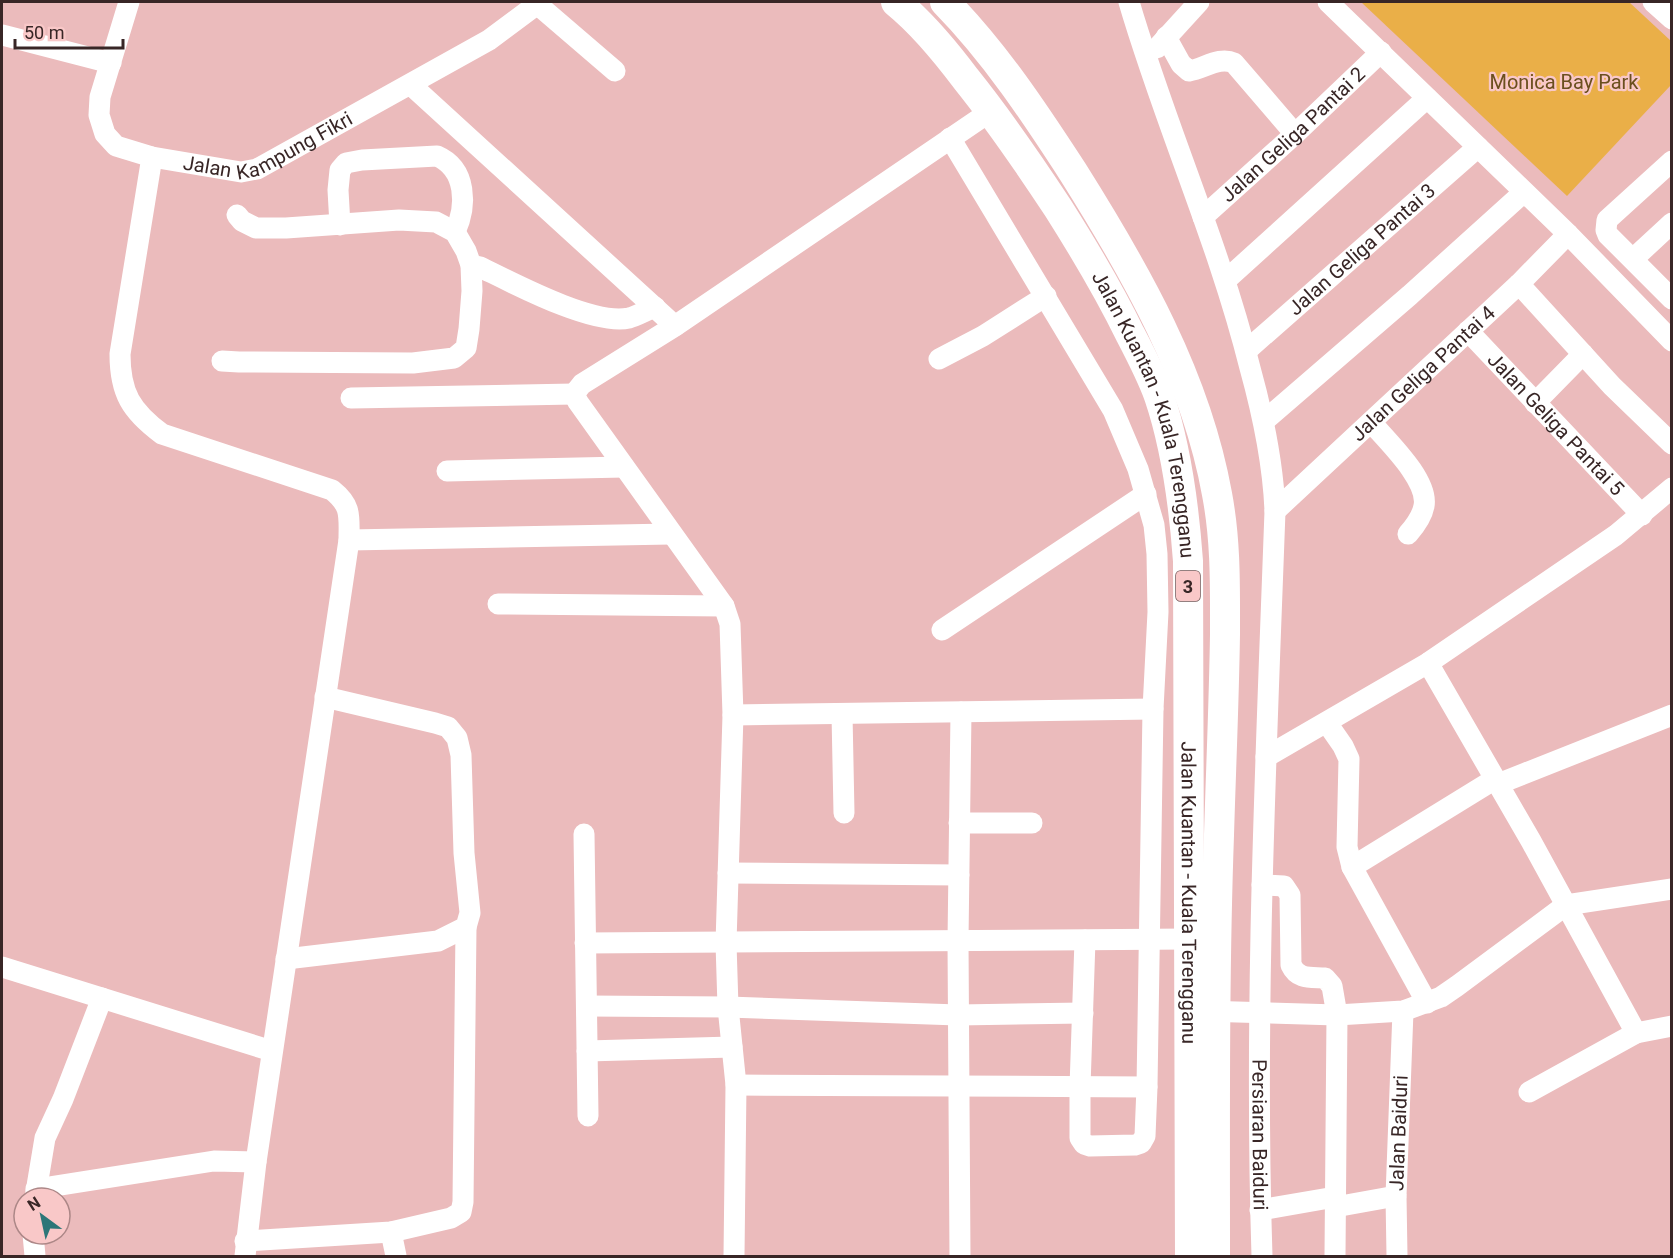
<svg xmlns="http://www.w3.org/2000/svg" width="1673" height="1258" font-family="Roboto,sans-serif">
	<style>
		.green { fill: #eaaf48 }
		.lines { fill: none; stroke-linecap: round; stroke-linejoin: round }
		.minor { stroke: #fff; stroke-width: 21 }
		.highway { stroke: #fff; stroke-width: 30 }
		.labels { text-anchor: middle; dominant-baseline: central; stroke-width: 4.5; stroke-linejoin: round; paint-order: stroke }
		.shield { fill: #f9c8c8; stroke: #725757; stroke-width: 1.5 }
		.shield-label { font-size: 18px; font-weight: bold; fill: #382626 }
		.park-label { font-size: 20px; fill: #6b4f1e; stroke: #f9c8c8 }
		.street-label { font-size: 20px; fill: #382626; stroke: #f9c8c8 }
	</style>
	<rect width="100%" height="100%" fill="#ebbbbc"/>
	<polygon class="green" points="1361,2 1629,2 1671,41 1671,85 1567,196"/>
	<g class="lines">
		<g class="minor">
			<path id="s1" d="M 129,2 L 100,97 L 99,115 L 105,134 L 116,146 L 152,157 L 241,172 L 257,169 L 489,40 L 540,2"/>
			<path id="s2" d="M 1129,2 C 1165,125 1219,243 1250,368 C 1263,415 1273,462 1275,511 C 1266,759 1254,1008 1262,1256"/>
			<polyline points="1328,2 1568,234 1672,341"/>
			<polyline points="1653,2 1672,19"/>
			<polyline points="537,4 615,71"/>
			<polyline points="2,35 111,63"/>
			<path d="M 1166,37 L 1181,64 L 1189,71 C 1204,69 1219,56 1234,63 L 1295,134"/>
			<polyline points="1157,48 1199,2"/>
			<polyline points="411,85 675,326"/>
			<polyline points="950,138 1113,410 1138,469 1154,525 1157,554 1158,612 1153,709 1147,1087 1145,1136 1141,1143 1135,1145 1090,1146 1084,1144 1080,1138 1080,1087 1085,940"/>
			<path d="M 152,157 L 120,354 C 120,393 131,411 162,434 L 332,490 C 352,506 349,516 349,540 L 256,1162 L 245,1256"/>
			<polyline points="1672,161 1607,220 1606,230 1608,235 1672,299"/>
			<path id="s3" d="M 1203,217 L 1295,134 L 1381,52"/>
			<path d="M 340,225 L 338,190 L 340,170 L 346,163 L 362,160 L 437,156 C 467,169 467,206 455,232"/>
			<polyline points="1633,259 1672,223"/>
			<path d="M 471,265 L 480,267 C 513,283 593,326 629,318 C 637,316 647,310 655,307"/>
			<polyline points="1226,280 1427,98"/>
			<polyline points="1519,284 1612,386 1672,444"/>
			<path id="s4" d="M 1468,331 L 1642,515"/>
			<path id="s5" d="M 1246,351 L 1478,147"/>
			<polyline points="939,359 983,336 1046,296"/>
			<polyline points="222,361 239,362 413,363 454,358 466,348 469,329 472,291 471,265 466,251 455,232 436,222 399,220 286,228 256,228 242,221 237,215"/>
			<polyline points="351,398 574,394"/>
			<polyline points="1535,403 1583,354"/>
			<polyline points="1264,421 1410,295 1524,192"/>
			<path d="M 1371,422 C 1387,441 1429,480 1424,506 C 1422,517 1415,526 1408,534"/>
			<polyline points="447,471 624,467"/>
			<path id="s6" d="M 1275,511 L 1519,284 L 1568,234"/>
			<polyline points="349,540 671,534"/>
			<polyline points="498,604 724,606"/>
			<polyline points="942,630 1146,494"/>
			<polyline points="1428,663 1531,841 1636,1033"/>
			<polyline points="842,714 844,813"/>
			<polyline points="733,715 1153,709"/>
			<polyline points="1327,723 1343,746 1349,759 1347,847 1352,867 1427,1003"/>
			<polyline points="1266,757 1428,663 1616,535 1672,488"/>
			<polyline points="1498,784 1672,715"/>
			<polyline points="959,823 1032,823"/>
			<polyline points="584,834 588,1116"/>
			<polyline points="1352,867 1495,779"/>
			<polyline points="728,873 959,875"/>
			<path d="M 1262,885 L 1284,886 L 1290,895 L 1291,965 C 1298,980 1311,977 1325,978 L 1332,986 L 1337,1015 L 1335,1256"/>
			<polyline points="585,943 1189,939"/>
			<polyline points="286,959 438,941 466,927 470,913 464,853 461,755 457,738 448,727 435,723 325,697"/>
			<polyline points="2,967 272,1051"/>
			<polyline points="587,1006 728,1007 958,1015 1083,1013"/>
			<polyline points="1202,1011 1337,1015 1403,1011 1441,997 1457,986 1566,905 1672,889"/>
			<polyline points="587,1051 732,1047"/>
			<polyline points="736,1085 1147,1087"/>
			<polyline points="1529,1092 1636,1033 1672,1026"/>
			<polyline points="36,1189 214,1161 256,1162"/>
			<polyline points="35,1198 45,1138 63,1099 102,998"/>
			<polyline points="1335,1207 1396,1196"/>
			<polyline points="1260,1210 1335,1197"/>
			<polyline points="391,1232 396,1256"/>
			<polyline points="33,1234 35,1256"/>
			<polyline points="245,1241 391,1232 451,1218 461,1212 463,1202 466,927"/>
			<polyline points="734,1256 736,1085 728,1007 726,943 733,715 730,624 724,606 578,402 574,394 582,384 675,326 991,111"/>
			<polyline points="960,1256 958,941 961,712"/>
			<path id="s7" d="M 1397,1256 L 1396,1196 L 1403,1011"/>
		</g>
		<g class="highway">
			<path id="s8" d="M 896,2 C 923,24 945,51 966,79 C 999,120 1029,164 1058,208 C 1084,249 1109,291 1130,334 C 1141,355 1151,374 1159,396 C 1177,449 1184,506 1188,561 L 1190,1256"/>
			<path d="M 945,2 C 995,53 1034,112 1073,172 C 1136,272 1196,377 1217,494 C 1226,541 1225,587 1225,634 C 1224,701 1221,768 1219,835 C 1214,975 1215,1116 1215,1256"/>
		</g>
	</g>
	<g class="labels">
		<rect class="shield" x="1176" y="571" width="24" height="30" rx="4.5"/>
		<g class="shield-label">
			<text x="1188" y="586">3</text>
		</g>
		<g class="park-label">
			<text x="1564" y="82">Monica Bay Park</text>
		</g>
		<g class="street-label">
			<text stroke="none"><textPath href="#s3" startOffset="122">Jalan Geliga Pantai 2</textPath></text>
			<text stroke="none"><textPath href="#s1" startOffset="314">Jalan Kampung Fikri</textPath></text>
			<text stroke="none"><textPath href="#s5" startOffset="154">Jalan Geliga Pantai 3</textPath></text>
			<text stroke="none"><textPath href="#s6" startOffset="202">Jalan Geliga Pantai 4</textPath></text>
			<text stroke="none"><textPath href="#s8" startOffset="490">Jalan Kuantan - Kuala Terengganu</textPath></text>
			<text stroke="none"><textPath href="#s4" startOffset="128">Jalan Geliga Pantai 5</textPath></text>
			<text stroke="none"><textPath href="#s8" startOffset="976">Jalan Kuantan - Kuala Terengganu</textPath></text>
			<text stroke="none"><textPath href="#s2" startOffset="1155">Persiaran Baiduri</textPath></text>
			<text stroke="none"><textPath href="#s7" startOffset="123">Jalan Baiduri</textPath></text>
		</g>
	</g>
	<rect width="1673" height="1258" fill="none" stroke="#382626" stroke-width="6"/>
	<g transform="translate(42 1216) rotate(327)"><circle r="28" fill="#f9c8c8" stroke="#ac8787" stroke-width="1.5"/>
	<path d="M0-4.5L10 22L0 15L-10 22Z" fill="#2c7678"/>
	<text y="-9" font-size="16" font-weight="bold" text-anchor="middle" fill="#382626">N</text>
	</g>
	<path d="M15 39v9h108v-9" fill="none" stroke="#382626" stroke-width="3"/>
	<text x="24" y="39" font-size="18" fill="#382626" stroke="#f9c8c8" stroke-width="4.5" paint-order="stroke">50 m</text>
</svg>
